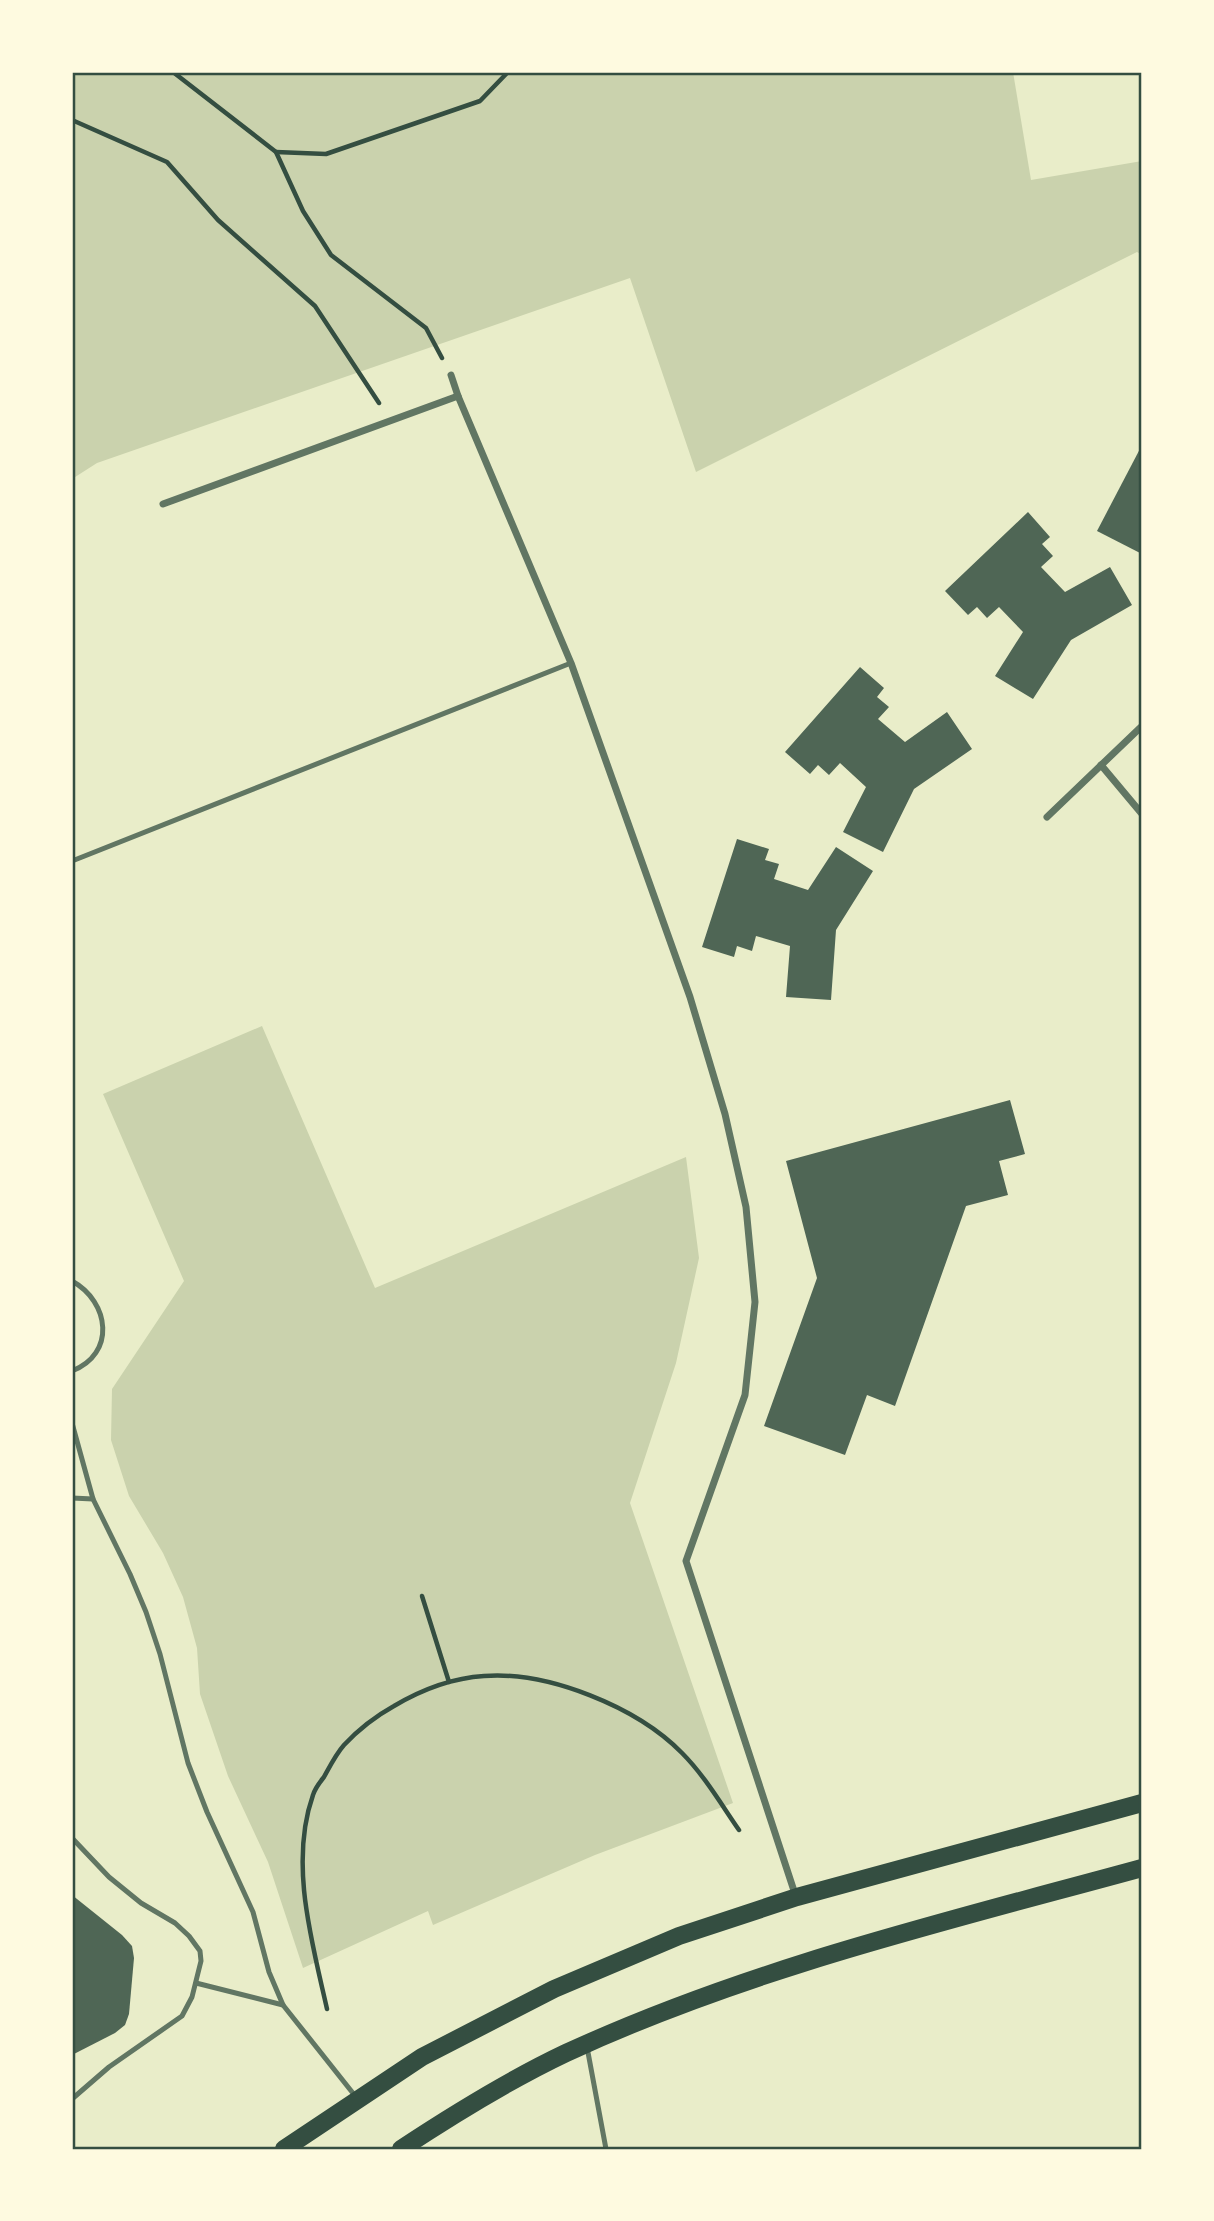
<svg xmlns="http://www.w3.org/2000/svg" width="1214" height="2221" font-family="'Golos Text',sans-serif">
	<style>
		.green { fill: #cad2ad }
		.building { fill: #4f6655 }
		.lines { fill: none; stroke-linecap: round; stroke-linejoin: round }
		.path { stroke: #344e41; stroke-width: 4.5 }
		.service { stroke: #617663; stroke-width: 5 }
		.minor { stroke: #617663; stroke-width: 7 }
		.primary { stroke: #344e41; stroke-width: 18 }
		.neatline { fill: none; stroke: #344e41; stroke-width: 2.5 }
	</style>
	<rect width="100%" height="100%" fill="#e9edc9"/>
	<g class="green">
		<polygon points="72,72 1013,72 1031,180 1142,161 1142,255 1137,252 696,472 630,278 97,463 72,479"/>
		<polygon points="262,1026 375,1288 686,1157 699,1258 676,1363 630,1503 733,1803 595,1855 433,1925 428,1911 303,1968 268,1862 228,1776 200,1694 197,1648 183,1597 163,1553 129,1496 111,1440 112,1389 184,1281 103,1094"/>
	</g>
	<g class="building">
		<polygon points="1142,445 1142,554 1097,531"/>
		<polygon points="1028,512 1050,537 1042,544 1053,556 1041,567 1065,592 1110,567 1132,605 1071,640 1033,699 995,676 1023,632 999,607 987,618 977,607 968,615 945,591"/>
		<polygon points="860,667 884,688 877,697 889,707 878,719 905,742 947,712 972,749 914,789 883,852 843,832 866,787 840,763 829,775 818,765 810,774 785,752"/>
		<polygon points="737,839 769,849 765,860 779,864 774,879 808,890 836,847 873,871 836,930 831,1000 786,997 790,946 756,936 752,951 737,946 734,957 702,947"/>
		<polygon points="1010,1100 1025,1154 999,1161 1008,1195 966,1206 895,1406 867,1395 845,1455 764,1426 817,1278 786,1161"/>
		<polygon points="72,1895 122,1935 132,1946 134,1958 129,2014 125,2025 115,2033 72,2055"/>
	</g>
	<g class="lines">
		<g class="path">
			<polyline points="173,72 276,152 303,211 331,255 426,328 442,358"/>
			<polyline points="72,120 167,162 218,220 315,306 379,403"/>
			<polyline points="276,152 326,154 480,101 508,72"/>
			<polyline points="422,1596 449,1682"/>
			<path d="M 327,2009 C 312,1942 289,1863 313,1795 C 315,1788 320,1782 324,1777 C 330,1766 336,1754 344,1745 C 358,1730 376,1716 394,1706 C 421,1690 452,1678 484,1676 C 548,1671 637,1707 682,1753 C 704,1775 721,1804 739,1830"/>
		</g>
		<g class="service">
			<polyline points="72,861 571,663"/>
			<path d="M 72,1281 C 110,1302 116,1354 72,1371"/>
			<polyline points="72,1423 93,1499 130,1574 146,1612 160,1654 188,1763 207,1812 253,1912 269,1972 283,2005 356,2097"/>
			<polyline points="72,1498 93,1499"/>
			<polyline points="72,1838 109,1877 141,1903 175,1923 189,1936 200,1951 201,1961 192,1997 182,2016 109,2067 72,2099"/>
			<polyline points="196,1983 283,2005"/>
			<polyline points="587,2047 606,2149"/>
		</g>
		<g class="minor">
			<polyline points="451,375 458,396 571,663 690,997 725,1114 746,1207 755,1302 745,1395 686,1561 796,1897"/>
			<polyline points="163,504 458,396"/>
			<polyline points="1101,765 1142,814"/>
			<polyline points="1047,817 1142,726"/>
		</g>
		<g class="primary">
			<polyline points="284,2149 422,2057 554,1989 679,1936 797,1897 1142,1803"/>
			<path d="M 401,2149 C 454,2114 509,2080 566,2053 C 750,1968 948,1921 1142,1868"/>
		</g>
	</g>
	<rect width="1214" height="2221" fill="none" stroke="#fefae0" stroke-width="147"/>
	<rect x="74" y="74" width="1066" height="2074" class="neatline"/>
</svg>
